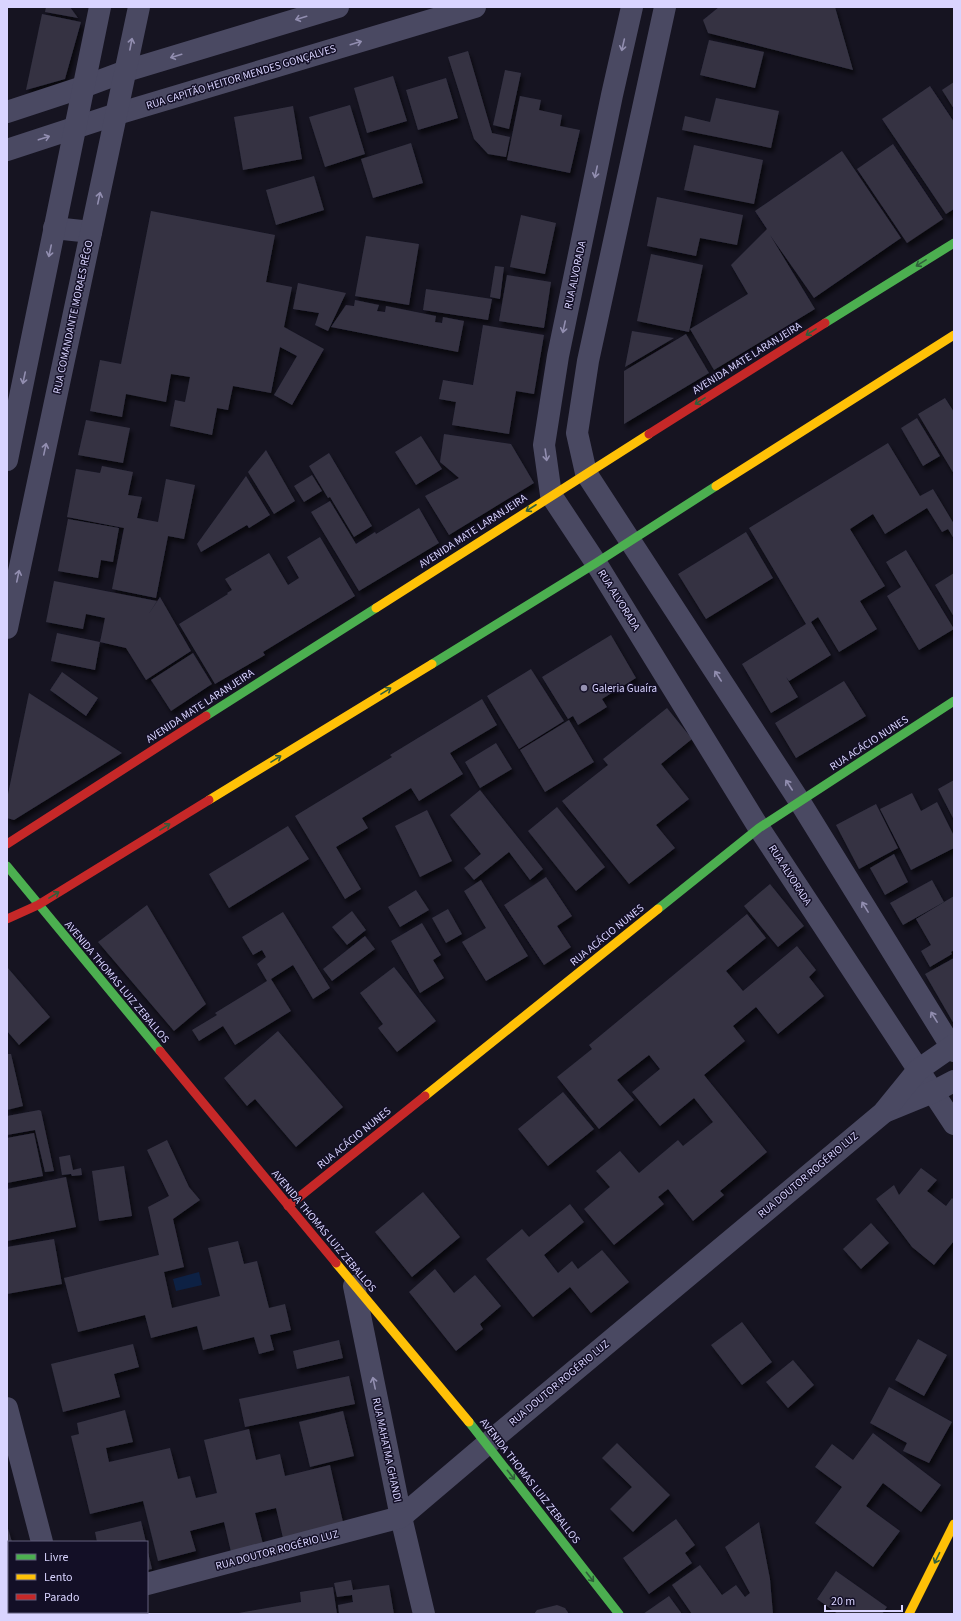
<svg xmlns="http://www.w3.org/2000/svg" width="961" height="1621" font-family="'Source Sans 3',sans-serif">
	<style>
		.water { fill: #0d2144 }
		.building { fill: #343243; filter: url(#shadow) }
		.lines { fill: none; stroke-linecap: round; stroke-linejoin: round }
		.street { stroke: #4a4962; stroke-width: 22 }
		.fast { stroke: #4caf50; stroke-width: 9 }
		.slow { stroke: #ffc107; stroke-width: 9 }
		.jam { stroke: #c62828; stroke-width: 9 }
		.oneway { stroke: #928eb0 }
		.oneway2 { stroke: #305f3b }
		.poi-dot { fill: #9591b1; stroke: #130f26; stroke-width: 1.5 }
		.labels { text-anchor: middle; dominant-baseline: central; stroke-width: 3; stroke-linejoin: round; paint-order: stroke }
		.street-label { font-size: 11px; fill: #d9d4ff; stroke: #130f26 }
		.poi-label { font-size: 11px; fill: #d9d4ff; stroke: #130f26; text-anchor: start }
	</style>
	<defs>
		<filter id="shadow"><feDropShadow dx="2.5" dy="4.5" stdDeviation="2" flood-color="#0009"/></filter>
	</defs>
	<rect width="100%" height="100%" fill="#161421"/>
	<polygon class="water" points="199,1272 202,1285 176,1291 173,1279"/>
	<g class="building">
		<polygon points="46,7 70,7 78,18 45,12"/>
		<polygon points="719,7 835,7 853,70 708,33 703,20"/>
		<polygon points="42,14 81,22 65,79 26,90"/>
		<polygon points="709,40 764,52 755,88 700,75"/>
		<polygon points="468,51 492,133 510,137 506,157 488,154 474,139 448,57"/>
		<polygon points="505,70 521,73 509,129 493,125"/>
		<polygon points="393,76 407,121 367,133 354,88"/>
		<polygon points="446,78 458,118 418,130 406,90"/>
		<polygon points="954,82 954,109 942,90"/>
		<polygon points="930,86 954,122 954,209 946,214 882,119"/>
		<polygon points="520,96 541,100 539,110 562,115 560,126 580,130 570,173 507,160"/>
		<polygon points="716,98 779,111 771,148 682,130 685,116 710,122"/>
		<polygon points="350,105 365,154 325,167 309,117"/>
		<polygon points="293,106 302,159 243,170 234,117"/>
		<polygon points="411,143 423,183 373,198 361,159"/>
		<polygon points="893,144 943,219 907,243 857,169"/>
		<polygon points="694,145 763,160 754,204 684,190"/>
		<polygon points="842,151 901,238 814,298 770,235 815,309 714,370 690,329 748,294 731,265 767,229 755,211"/>
		<polygon points="314,176 324,210 276,225 266,190"/>
		<polygon points="657,197 743,215 737,245 700,238 696,256 647,246"/>
		<polygon points="151,211 275,235 266,282 292,287 284,327 324,349 292,405 274,395 297,356 280,347 271,393 233,386 228,410 217,408 212,435 170,426 175,400 185,402 190,377 171,374 166,402 126,394 122,417 90,411 100,360 121,364"/>
		<polygon points="521,215 556,223 545,274 510,267"/>
		<polygon points="366,236 419,244 409,305 355,296"/>
		<polygon points="651,254 703,265 689,332 637,321"/>
		<polygon points="495,266 504,267 500,299 490,297"/>
		<polygon points="507,275 551,282 544,328 499,321"/>
		<polygon points="298,283 346,293 328,331 315,325 319,313 293,309"/>
		<polygon points="426,289 492,299 488,320 423,310"/>
		<polygon points="355,300 379,305 377,311 385,312 386,306 436,316 435,322 442,323 443,317 464,321 458,352 331,327 346,305 354,306"/>
		<polygon points="483,325 544,335 534,394 516,391 509,434 452,425 456,402 439,399 443,380 473,385"/>
		<polygon points="632,331 674,338 625,367"/>
		<polygon points="686,334 709,373 624,424 624,371"/>
		<polygon points="945,398 954,412 954,474 918,414"/>
		<polygon points="917,418 940,456 923,466 901,428"/>
		<polygon points="86,420 130,428 123,463 78,455"/>
		<polygon points="444,434 511,444 534,483 449,535 425,496 459,478 440,462"/>
		<polygon points="421,436 442,469 416,485 395,452"/>
		<polygon points="888,443 920,496 933,489 954,524 954,539 948,529 942,532 927,508 885,534 873,514 850,529 885,586 860,601 877,629 839,652 818,617 811,622 831,655 789,681 786,677 798,697 771,713 742,664 806,624 749,528"/>
		<polygon points="266,450 295,501 274,514 248,472"/>
		<polygon points="329,453 372,526 354,537 330,497 328,498 309,466"/>
		<polygon points="102,466 133,472 128,495 142,497 137,518 158,522 166,479 195,485 184,539 168,536 156,598 112,589 124,528 67,517 76,469 100,473"/>
		<polygon points="312,475 322,491 304,502 294,486"/>
		<polygon points="246,476 270,515 249,528 247,525 201,552 197,544"/>
		<polygon points="330,501 356,544 375,532 376,534 419,508 439,543 359,591 311,512"/>
		<polygon points="68,519 119,528 113,562 101,560 98,578 58,571"/>
		<polygon points="746,532 773,578 706,619 678,574"/>
		<polygon points="320,537 355,596 263,652 265,655 215,684 179,624 228,594 227,593 232,590 225,579 269,553 288,585 299,578 287,557"/>
		<polygon points="906,550 954,629 919,650 887,596 901,587 886,562"/>
		<polygon points="954,573 954,617 935,585"/>
		<polygon points="54,581 157,601 148,615 160,597 191,651 146,680 126,648 100,642 105,618 86,614 83,629 46,622"/>
		<polygon points="57,633 100,642 95,670 51,661"/>
		<polygon points="611,635 636,678 602,699 607,707 578,725 573,716 568,719 542,677"/>
		<polygon points="193,653 212,684 171,711 151,680"/>
		<polygon points="531,669 564,721 519,749 487,696"/>
		<polygon points="62,672 98,698 86,716 50,690"/>
		<polygon points="844,681 866,716 796,758 775,723"/>
		<polygon points="29,693 122,753 14,820 7,818 7,799"/>
		<polygon points="482,699 497,725 450,753 463,774 419,801 411,788 362,818 368,828 336,847 361,889 345,899 295,816 392,757 390,755"/>
		<polygon points="667,708 692,739 661,764 689,799 656,825 675,848 629,884 562,801 608,765 603,759"/>
		<polygon points="569,720 594,762 545,792 520,750"/>
		<polygon points="496,743 512,769 480,788 465,762"/>
		<polygon points="954,780 954,820 938,789"/>
		<polygon points="480,790 543,869 530,880 509,852 474,880 464,868 481,854 450,815"/>
		<polygon points="912,793 921,811 937,802 954,836 954,848 911,870 880,809"/>
		<polygon points="876,804 898,848 859,869 836,825"/>
		<polygon points="557,807 605,867 576,891 528,831"/>
		<polygon points="427,810 452,861 420,877 395,826"/>
		<polygon points="288,826 309,859 229,908 209,874"/>
		<polygon points="894,854 908,882 885,895 870,868"/>
		<polygon points="546,877 572,916 557,926 571,947 544,965 504,905"/>
		<polygon points="481,880 528,956 486,981 462,942 486,928 464,891"/>
		<polygon points="932,880 944,902 903,925 890,903"/>
		<polygon points="770,884 804,926 778,947 744,906"/>
		<polygon points="416,890 429,910 400,927 388,907"/>
		<polygon points="954,896 954,950 951,952 952,954 930,967 921,951 931,945 916,919"/>
		<polygon points="147,905 206,1004 174,1031 98,942"/>
		<polygon points="448,909 462,934 446,943 432,918"/>
		<polygon points="352,911 366,930 347,945 332,927"/>
		<polygon points="283,912 330,988 313,999 293,965 271,979 291,1011 235,1045 223,1026 199,1041 192,1030 217,1015 215,1013 267,981 257,964 266,957 262,950 253,955 242,937"/>
		<polygon points="747,914 766,938 726,971 743,991 797,946 816,970 809,977 824,996 778,1034 756,1007 733,1026 745,1041 704,1075 767,1152 720,1191 724,1195 693,1221 668,1189 658,1197 664,1204 614,1245 584,1209 610,1187 596,1171 620,1151 639,1173 678,1140 683,1146 713,1122 694,1098 660,1126 632,1092 660,1069 649,1055 617,1080 634,1100 599,1129 557,1077 592,1049 589,1045"/>
		<polygon points="422,923 441,955 433,960 444,978 420,993 391,941"/>
		<polygon points="365,936 375,949 332,981 323,969"/>
		<polygon points="954,958 954,1024 925,974"/>
		<polygon points="7,967 50,1017 19,1045 7,1031"/>
		<polygon points="394,967 436,1021 397,1052 378,1028 383,1024 360,993"/>
		<polygon points="278,1031 343,1107 296,1147 255,1099 247,1106 224,1078"/>
		<polygon points="7,1054 11,1054 23,1106 7,1110"/>
		<polygon points="563,1092 594,1129 548,1166 518,1129"/>
		<polygon points="39,1110 41,1111 54,1171 45,1172 35,1130 7,1135 7,1116"/>
		<polygon points="34,1133 43,1176 7,1183 7,1138"/>
		<polygon points="167,1140 189,1187 200,1200 173,1219 184,1267 164,1272 172,1308 220,1296 208,1248 238,1241 244,1264 257,1261 269,1308 285,1304 291,1330 270,1335 274,1350 259,1354 254,1337 203,1350 197,1326 151,1338 145,1315 78,1332 64,1278 159,1255 148,1207 169,1196 147,1150"/>
		<polygon points="70,1155 73,1170 81,1168 82,1175 72,1176 71,1174 62,1175 59,1157"/>
		<polygon points="124,1166 132,1216 99,1221 92,1171"/>
		<polygon points="921,1168 937,1180 927,1191 946,1206 952,1198 954,1200 954,1241 934,1265 912,1247 876,1199 894,1185 899,1195"/>
		<polygon points="66,1177 76,1227 7,1241 7,1189"/>
		<polygon points="423,1192 460,1237 412,1277 375,1232"/>
		<polygon points="570,1204 584,1222 544,1255 558,1273 572,1261 578,1269 602,1250 629,1282 591,1313 570,1287 533,1317 486,1259 522,1229 529,1237"/>
		<polygon points="871,1223 889,1243 861,1269 843,1249"/>
		<polygon points="54,1239 62,1284 7,1294 7,1247"/>
		<polygon points="435,1269 454,1293 475,1275 501,1306 480,1324 483,1329 456,1351 409,1292"/>
		<polygon points="742,1322 772,1362 742,1385 711,1345"/>
		<polygon points="918,1339 947,1355 924,1396 895,1380"/>
		<polygon points="339,1340 343,1358 297,1369 293,1351"/>
		<polygon points="133,1344 139,1367 114,1374 120,1397 63,1412 51,1364"/>
		<polygon points="793,1360 814,1385 788,1408 766,1382"/>
		<polygon points="349,1376 355,1404 245,1427 239,1399"/>
		<polygon points="889,1387 952,1422 929,1463 903,1451 907,1443 870,1423"/>
		<polygon points="125,1410 133,1442 106,1448 109,1462 170,1448 178,1479 190,1476 196,1498 217,1493 204,1440 249,1429 256,1460 280,1454 285,1476 330,1465 343,1522 283,1538 276,1508 255,1513 263,1544 231,1552 224,1522 190,1531 196,1551 158,1561 143,1501 90,1514 71,1436 79,1434 77,1423"/>
		<polygon points="343,1411 354,1456 310,1467 299,1422"/>
		<polygon points="873,1433 941,1485 921,1512 883,1483 866,1506 900,1531 873,1567 815,1523 842,1487 815,1467 832,1444 853,1460"/>
		<polygon points="617,1443 670,1495 633,1532 610,1509 632,1487 602,1458"/>
		<polygon points="676,1519 695,1545 685,1553 692,1563 649,1594 623,1558"/>
		<polygon points="141,1521 146,1542 97,1542 95,1532"/>
		<polygon points="759,1522 770,1579 773,1614 692,1614 672,1585 700,1565 722,1595 736,1585 745,1597 750,1593 725,1547"/>
		<polygon points="7,1525 12,1542 9,1542 9,1546 7,1546"/>
		<polygon points="9,1547 9,1604 7,1605 7,1548"/>
		<polygon points="147,1548 152,1569 147,1570"/>
		<polygon points="836,1571 887,1607 882,1614 838,1614 817,1599"/>
		<polygon points="351,1580 353,1590 389,1585 394,1614 339,1614 338,1605 353,1602 352,1595 337,1597 334,1583"/>
		<polygon points="333,1587 337,1614 233,1614 301,1602 300,1592"/>
		<polygon points="669,1596 682,1614 643,1614"/>
		<polygon points="557,1605 565,1608 569,1614 534,1614 537,1610"/>
	</g>
	<g class="lines">
		<g class="street">
			<polyline points="632,7 612,95 558,356 544,445 551,495 596,563 759,828 954,1124"/>
			<polyline points="665,7 588,361 577,433 586,473 800,802 954,1051"/>
			<polyline points="7,112 83,87 126,71 338,7"/>
			<polyline points="7,150 117,114 475,7"/>
			<polyline points="54,228 91,232"/>
			<polyline points="7,460 100,7"/>
			<polyline points="7,628 139,7"/>
			<polyline points="884,1112 933,1092 954,1081"/>
			<polyline points="354,1286 401,1517 424,1614"/>
			<polyline points="7,1408 42,1542"/>
			<polyline points="147,1584 401,1517 487,1444 883,1113 918,1070 954,1045"/>
			<polyline points="60,1612 60,1614"/>
			<polyline points="28,1614 36,1612"/>
		</g>
		<g class="fast">
			<polyline points="825,323 954,243"/>
			<polyline points="432,664 596,563 716,486"/>
			<polyline points="206,716 376,608"/>
			<polyline points="7,866 160,1051"/>
			<polyline points="658,909 759,828 954,701"/>
			<polyline points="469,1422 619,1614"/>
		</g>
		<g class="slow">
			<polyline points="716,486 954,335"/>
			<polyline points="376,608 649,434"/>
			<polyline points="209,800 432,664"/>
			<polyline points="425,1096 658,909"/>
			<polyline points="336,1263 469,1422"/>
			<polyline points="909,1614 954,1524"/>
		</g>
		<g class="jam">
			<polyline points="649,434 825,323"/>
			<polyline points="7,844 206,716"/>
			<polyline points="7,919 38,905 209,800"/>
			<polyline points="160,1051 336,1263"/>
			<polyline points="288,1206 425,1096"/>
		</g>
	</g>
	<defs><path id="oneway-shaft" d="M-6 0H5M1.5-3L5.5 0L1.5 3" fill="none" stroke-width="1.6" stroke-linecap="round" stroke-linejoin="round"/></defs>
	<g class="oneway">
		<use href="#oneway-shaft" transform="translate(301 18) rotate(163)"/>
		<use href="#oneway-shaft" transform="translate(356 43) rotate(-17)"/>
		<use href="#oneway-shaft" transform="translate(131 44) rotate(-79)"/>
		<use href="#oneway-shaft" transform="translate(623 45) rotate(103)"/>
		<use href="#oneway-shaft" transform="translate(176 56) rotate(163)"/>
		<use href="#oneway-shaft" transform="translate(44 138) rotate(-18)"/>
		<use href="#oneway-shaft" transform="translate(596 172) rotate(102)"/>
		<use href="#oneway-shaft" transform="translate(99 198) rotate(-78)"/>
		<use href="#oneway-shaft" transform="translate(50 251) rotate(102)"/>
		<use href="#oneway-shaft" transform="translate(564 327) rotate(102)"/>
		<use href="#oneway-shaft" transform="translate(24 378) rotate(102)"/>
		<use href="#oneway-shaft" transform="translate(45 449) rotate(-78)"/>
		<use href="#oneway-shaft" transform="translate(546 455) rotate(82)"/>
		<use href="#oneway-shaft" transform="translate(18 576) rotate(-78)"/>
		<use href="#oneway-shaft" transform="translate(718 676) rotate(-123)"/>
		<use href="#oneway-shaft" transform="translate(789 785) rotate(-123)"/>
		<use href="#oneway-shaft" transform="translate(865 907) rotate(-122)"/>
		<use href="#oneway-shaft" transform="translate(934 1017) rotate(-122)"/>
		<use href="#oneway-shaft" transform="translate(374 1383) rotate(-102)"/>
	</g>
	<g class="oneway2">
		<use href="#oneway-shaft" transform="translate(921 263) rotate(148)"/>
		<use href="#oneway-shaft" transform="translate(811 332) rotate(148)"/>
		<use href="#oneway-shaft" transform="translate(700 401) rotate(148)"/>
		<use href="#oneway-shaft" transform="translate(531 508) rotate(147)"/>
		<use href="#oneway-shaft" transform="translate(386 691) rotate(-32)"/>
		<use href="#oneway-shaft" transform="translate(276 759) rotate(-32)"/>
		<use href="#oneway-shaft" transform="translate(165 827) rotate(-32)"/>
		<use href="#oneway-shaft" transform="translate(54 895) rotate(-32)"/>
		<use href="#oneway-shaft" transform="translate(511 1475) rotate(52)"/>
		<use href="#oneway-shaft" transform="translate(937 1558) rotate(116)"/>
		<use href="#oneway-shaft" transform="translate(590 1577) rotate(52)"/>
	</g>
	<circle class="poi-dot" cx="584" cy="688" r="4"/>
	<g class="labels">
		<g class="street-label">
			<text transform="translate(241 77) rotate(-17)">RUA CAPITÃO HEITOR MENDES GONÇALVES</text>
			<text transform="translate(575 275) rotate(-78)">RUA ALVORADA</text>
			<text transform="translate(73 317) rotate(-78)">RUA COMANDANTE MORAES RÊGO</text>
			<text transform="translate(747 358) rotate(-32)">AVENIDA MATE LARANJEIRA</text>
			<text transform="translate(473 531) rotate(-33)">AVENIDA MATE LARANJEIRA</text>
			<text transform="translate(619 600) rotate(58)">RUA ALVORADA</text>
			<text transform="translate(200 706) rotate(-33)">AVENIDA MATE LARANJEIRA</text>
			<text transform="translate(869 743) rotate(-33)">RUA ACÁCIO NUNES</text>
			<text transform="translate(790 875) rotate(57)">RUA ALVORADA</text>
			<text transform="translate(607 935) rotate(-39)">RUA ACÁCIO NUNES</text>
			<text transform="translate(117 982) rotate(50)">AVENIDA THOMAS LUIZ ZEBALLOS</text>
			<text transform="translate(354 1138) rotate(-39)">RUA ACÁCIO NUNES</text>
			<text transform="translate(808 1175) rotate(-40)">RUA DOUTOR ROGÉRIO LUZ</text>
			<text transform="translate(324 1231) rotate(50)">AVENIDA THOMAS LUIZ ZEBALLOS</text>
			<text transform="translate(559 1383) rotate(-40)">RUA DOUTOR ROGÉRIO LUZ</text>
			<text transform="translate(387 1450) rotate(78)">RUA MAHATMA GHANDI</text>
			<text transform="translate(530 1481) rotate(52)">AVENIDA THOMAS LUIZ ZEBALLOS</text>
			<text transform="translate(277 1550) rotate(-15)">RUA DOUTOR ROGÉRIO LUZ</text>
		</g>
		<g class="poi-label">
			<text x="592" y="688">Galeria Guaíra</text>
		</g>
	</g>
	<rect width="961" height="1621" fill="none" stroke="#d9d4ff" stroke-width="16"/>
	<rect x="8" y="1541" width="140" height="72" fill="#130f26" stroke="#625e7d"/>
	<rect x="16" y="1554" width="20" height="6" fill="#4caf50" stroke="#625e7d"/>
	<text x="44" y="1561" font-size="12" fill="#d9d4ff">Livre</text>
	<rect x="16" y="1574" width="20" height="6" fill="#ffc107" stroke="#625e7d"/>
	<text x="44" y="1581" font-size="12" fill="#d9d4ff">Lento</text>
	<rect x="16" y="1594" width="20" height="6" fill="#c62828" stroke="#625e7d"/>
	<text x="44" y="1601" font-size="12" fill="#d9d4ff">Parado</text>
	<path d="M825 1605v6h77v-6" fill="none" stroke="#d9d4ff" stroke-width="2"/>
	<text x="831" y="1605" font-size="12" fill="#d9d4ff" stroke="#130f26" stroke-width="3" paint-order="stroke">20 m</text>
</svg>
